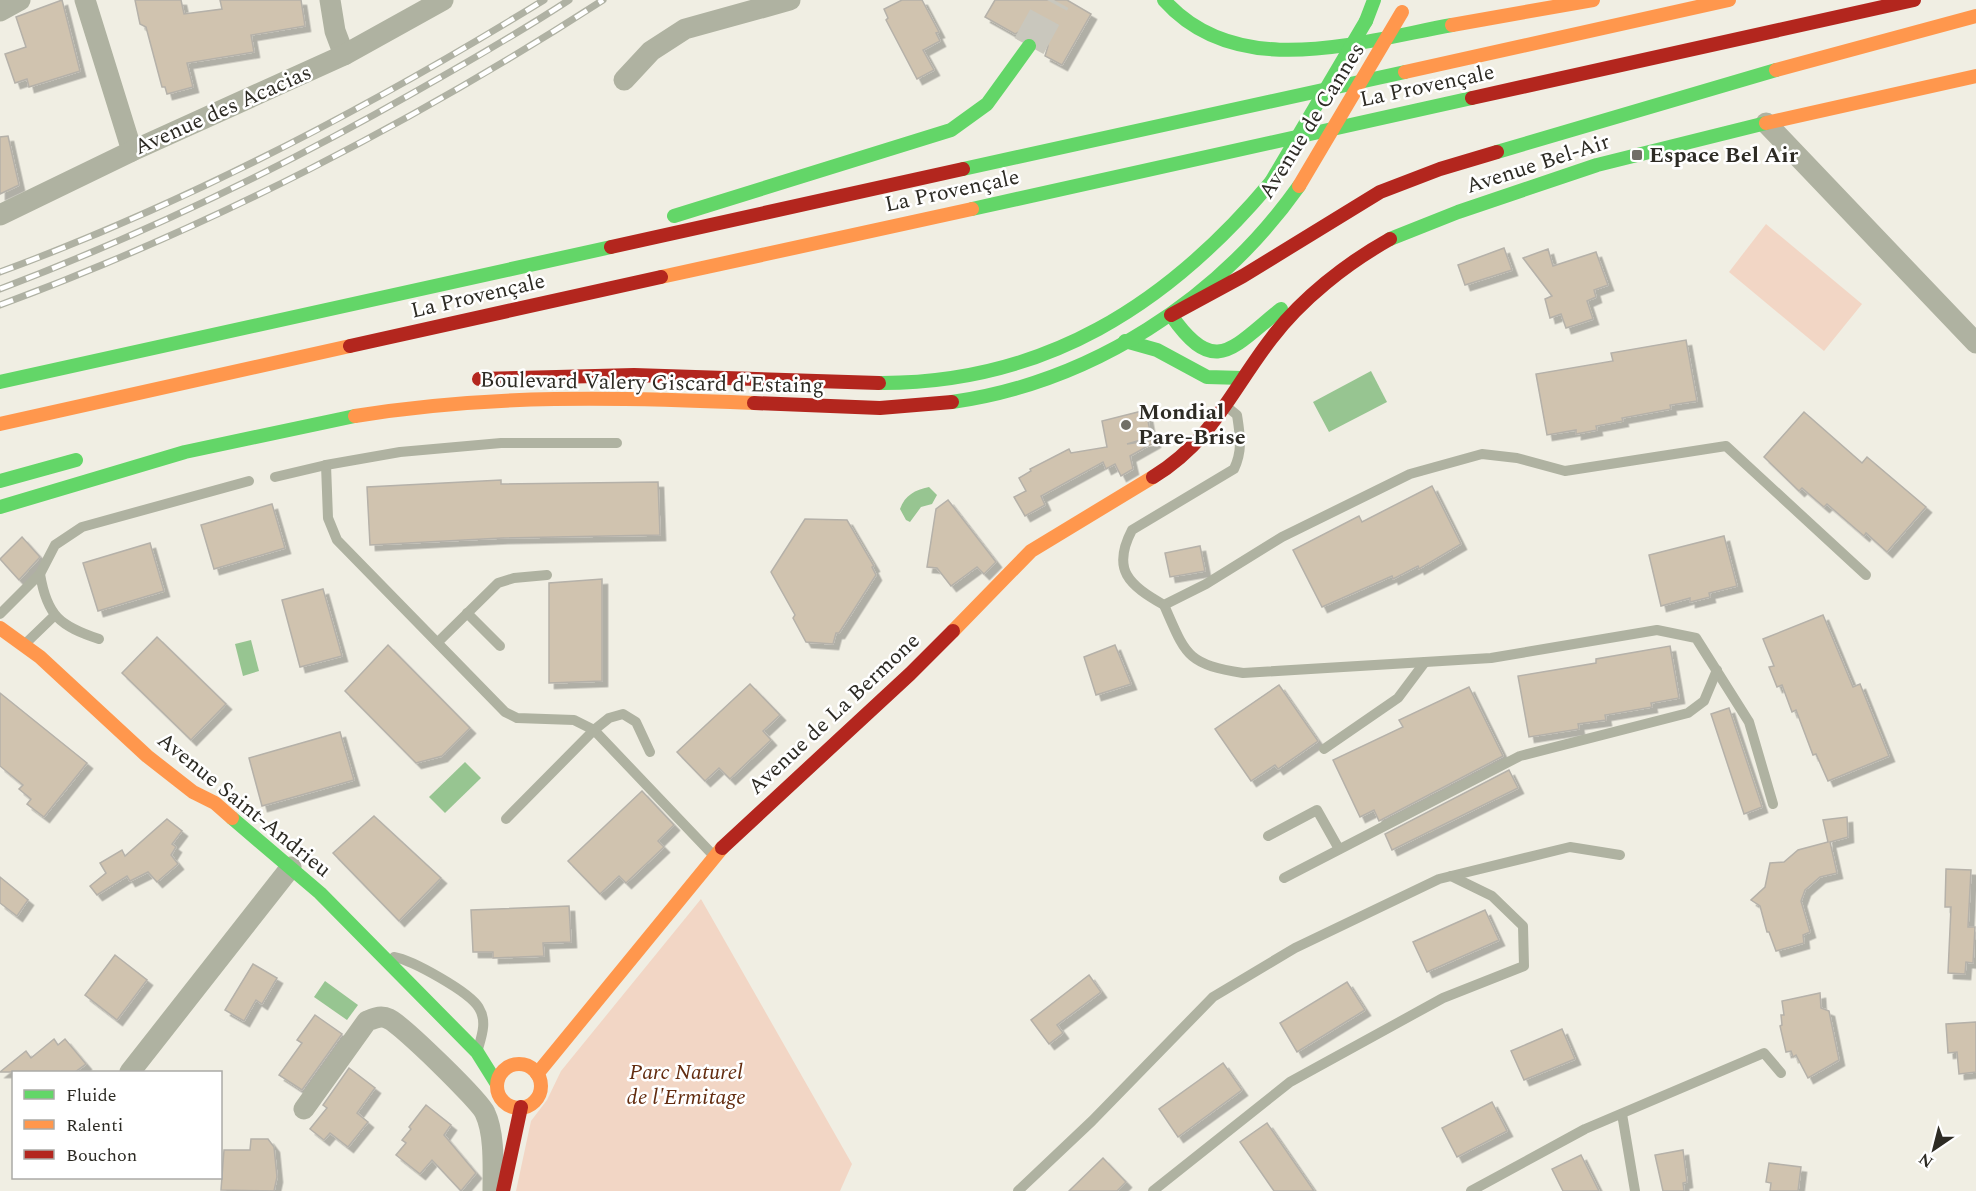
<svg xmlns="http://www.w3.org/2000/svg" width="1976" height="1191" font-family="Spectral,serif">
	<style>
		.green { fill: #f2d6c5 }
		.water { fill: #97c591 }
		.building { fill: #d0c3af; stroke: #b5b1a9; stroke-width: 1.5; filter: url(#shadow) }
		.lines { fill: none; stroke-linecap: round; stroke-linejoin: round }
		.highway-tunnel { stroke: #c9c7bd; stroke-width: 33; stroke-dasharray: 33 16; stroke-linecap: butt }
		.lane { stroke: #afb2a1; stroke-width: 10 }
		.street { stroke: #afb2a1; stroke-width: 21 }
		.fast { stroke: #63d668; stroke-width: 14 }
		.slow { stroke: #ff974d; stroke-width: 14 }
		.jam { stroke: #b3261e; stroke-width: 14 }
		.rail-casing { stroke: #afb1a3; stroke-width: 7 }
		.rail { stroke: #fff; stroke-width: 4.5; stroke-dasharray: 14; stroke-linecap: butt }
		.fast-bridge { stroke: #63d668; stroke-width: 14 }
		.slow-bridge { stroke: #ff974d; stroke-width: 14 }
		.poi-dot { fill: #716f67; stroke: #fff; stroke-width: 2 }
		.labels { text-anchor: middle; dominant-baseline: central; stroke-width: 5; stroke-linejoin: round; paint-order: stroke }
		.street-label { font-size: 22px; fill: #2d2b24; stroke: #fff }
		.poi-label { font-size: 22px; font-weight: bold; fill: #2d2b24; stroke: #fff; text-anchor: start }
		.park-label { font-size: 22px; font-style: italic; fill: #632c0f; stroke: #fff }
	</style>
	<defs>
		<filter id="shadow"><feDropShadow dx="5.5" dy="5.5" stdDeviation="0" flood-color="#0004"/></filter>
	</defs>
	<rect width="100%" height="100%" fill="#f0eee3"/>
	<g class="green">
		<polygon points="1766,224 1862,304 1824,351 1729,272"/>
		<polygon points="701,899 852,1164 840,1191 516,1191 531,1121 547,1100 561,1071"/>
	</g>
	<g class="water">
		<polygon points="1371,371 1387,402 1329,432 1313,402"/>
		<path d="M 929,487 L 937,495 L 932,504 L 921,507 L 910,522 L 906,520 L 900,509 C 905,495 915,490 929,487 Z"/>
		<polygon points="251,640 259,671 243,676 235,644"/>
		<polygon points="465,762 481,778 445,813 429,797"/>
		<polygon points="325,981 358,1005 347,1020 314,997"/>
	</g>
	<g class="building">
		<polygon points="62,0 80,71 29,87 27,79 15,83 5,54 26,47 16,17"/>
		<polygon points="135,0 181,0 184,14 222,9 220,0 301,0 305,26 251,35 254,52 187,63 193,87 167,94 165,87 162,87 146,27 140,24"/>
		<polygon points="902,0 922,0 939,32 936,33 940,41 923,50 934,70 917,79 886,20 888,18 884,9"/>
		<polygon points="995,0 1067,0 1091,14 1062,65 1045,56 1048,46 1046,38 1040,31 1029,27 1015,34 985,17"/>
		<polygon points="8,136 19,185 0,194 0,137"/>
		<polygon points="1504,248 1512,270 1465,285 1458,265"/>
		<polygon points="1548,249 1553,266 1596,252 1608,285 1594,290 1596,297 1587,301 1593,319 1566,328 1561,314 1550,318 1545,299 1552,296 1523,258"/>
		<polygon points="1686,340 1697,401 1670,405 1671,409 1622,418 1623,421 1596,426 1597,430 1576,434 1576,430 1547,435 1536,374 1613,361 1611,353"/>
		<polygon points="1146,410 1151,437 1127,444 1155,440 1155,442 1130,456 1133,469 1121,476 1115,464 1106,469 1103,462 1041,496 1045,505 1025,516 1014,497 1026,491 1019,478 1031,471 1030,469 1069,449 1071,453 1107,447 1102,421"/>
		<polygon points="1804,412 1862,463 1867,457 1926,507 1887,552 1866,533 1864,536 1827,504 1824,507 1802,488 1799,491 1764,457"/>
		<polygon points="501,480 501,484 658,482 660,535 502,538 370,545 367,487"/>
		<polygon points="1432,486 1461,544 1419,569 1418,566 1393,579 1392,576 1322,607 1293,550 1359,516 1362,522"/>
		<polygon points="948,500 996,562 984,574 977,567 951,586 937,568 927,567 936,509"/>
		<polygon points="272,504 285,548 214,569 201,525"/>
		<polygon points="805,519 847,520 874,566 872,567 876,575 839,633 836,633 833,644 806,642 793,618 795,615 771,572"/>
		<polygon points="1724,536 1737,586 1709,593 1710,597 1690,602 1690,598 1661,606 1649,555"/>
		<polygon points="22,537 40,557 19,580 0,559"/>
		<polygon points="150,543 164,591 98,611 83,563"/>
		<polygon points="1200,546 1205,571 1170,577 1165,553"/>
		<polygon points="602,579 602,681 549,683 549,583"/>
		<polygon points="323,589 342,656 300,667 282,600"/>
		<polygon points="1823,615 1853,687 1860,684 1889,756 1828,781 1816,754 1813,755 1796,710 1792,712 1782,685 1777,687 1769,667 1774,666 1763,639"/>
		<polygon points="157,637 226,704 191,740 122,673"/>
		<polygon points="388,645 470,728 442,756 416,763 345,691"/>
		<polygon points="1115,645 1131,684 1096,695 1084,657"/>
		<polygon points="1670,646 1679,698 1651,703 1652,707 1605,715 1606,720 1578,724 1579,729 1529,737 1518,676 1596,663 1596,659"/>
		<polygon points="750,684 780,715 763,731 771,740 730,779 719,768 705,781 677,752"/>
		<polygon points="1279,685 1318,741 1278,769 1275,765 1251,781 1215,729"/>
		<polygon points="1469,687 1503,756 1379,821 1374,810 1360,817 1333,760 1403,727 1399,720"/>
		<polygon points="0,693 87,763 44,817 27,804 31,799 19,789 23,785 0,766"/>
		<polygon points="1729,708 1762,807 1744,814 1711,714"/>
		<polygon points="340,732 354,780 262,806 249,758"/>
		<polygon points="1509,770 1518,788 1392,850 1385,834"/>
		<polygon points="642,791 674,825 658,841 664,847 626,883 619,876 600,894 568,861"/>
		<polygon points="374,816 441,878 399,921 333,853"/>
		<polygon points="1847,817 1848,837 1830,842 1837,873 1820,877 1805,890 1801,901 1810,932 1803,935 1804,943 1776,951 1769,932 1767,932 1760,906 1751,900 1765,887 1770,863 1784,862 1798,850 1828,842 1823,820"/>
		<polygon points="167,819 182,831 172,844 176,847 171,855 178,864 157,882 148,872 130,881 127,876 97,895 90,886 106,873 100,863 122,850 125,856"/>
		<polygon points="1946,869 1971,870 1968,927 1975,927 1973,963 1966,962 1965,974 1948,973 1951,907 1945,907"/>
		<polygon points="0,877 28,900 17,916 0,903"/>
		<polygon points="569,906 571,942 543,943 544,956 493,958 493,952 473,952 471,910"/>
		<polygon points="1485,910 1499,940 1427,972 1413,942"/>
		<polygon points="115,955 147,980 117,1020 85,995"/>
		<polygon points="253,964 277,978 262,1004 256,1000 244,1021 225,1010"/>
		<polygon points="1089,975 1101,992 1057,1025 1063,1033 1049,1044 1031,1020"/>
		<polygon points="1347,982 1365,1010 1297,1052 1280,1023"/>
		<polygon points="1820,993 1821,1008 1829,1011 1839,1060 1808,1078 1796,1055 1793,1057 1791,1051 1786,1052 1780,1026 1782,1025 1781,1015 1784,1015 1782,1001"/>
		<polygon points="315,1015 342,1034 302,1090 279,1075 302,1043 297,1040"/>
		<polygon points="1976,1022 1976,1072 1959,1074 1957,1052 1948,1053 1946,1024"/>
		<polygon points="1562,1029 1575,1059 1524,1080 1511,1051"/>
		<polygon points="54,1039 58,1045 65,1039 86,1064 75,1072 0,1072 26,1051 31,1058"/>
		<polygon points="1223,1063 1242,1090 1178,1137 1159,1109"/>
		<polygon points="349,1068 375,1088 357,1113 368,1122 348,1147 330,1133 324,1140 310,1129 327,1108 323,1105"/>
		<polygon points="1492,1102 1507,1131 1457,1157 1442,1128"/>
		<polygon points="426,1105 451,1125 444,1135 476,1173 461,1191 432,1160 420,1174 396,1155 406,1143 402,1140 411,1129 409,1127"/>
		<polygon points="1267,1123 1314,1191 1274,1191 1240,1142"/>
		<polygon points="251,1139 268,1139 274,1147 277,1177 274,1191 221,1190 224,1150 250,1150"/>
		<polygon points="1683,1150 1687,1182 1683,1183 1684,1191 1663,1191 1655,1155"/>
		<polygon points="1581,1155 1599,1191 1563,1191 1552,1169"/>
		<polygon points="1103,1158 1126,1182 1117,1191 1069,1191"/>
		<polygon points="1769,1163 1801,1167 1798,1191 1770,1191 1771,1183 1766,1182"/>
	</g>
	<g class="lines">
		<polyline class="highway-tunnel" points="1029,46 1054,0"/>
		<g class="lane">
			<path d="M 1226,406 L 1237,415 C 1240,435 1243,450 1234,469 L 1132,530 C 1111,570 1129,585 1164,605 L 1206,584 L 1282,537 L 1410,474 L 1482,454 L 1517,458 L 1565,471 L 1726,446 L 1866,575"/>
			<polyline points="617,443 501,443 400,452 326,465 328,518 337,540 505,712 517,718 574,720 594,730 714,856"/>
			<polyline points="275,477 326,465"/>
			<path d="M 40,574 C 47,616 60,626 99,639"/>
			<path d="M 1164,605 C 1186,655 1186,664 1243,673 L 1491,658 L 1657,630 L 1696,638 L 1749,722 L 1773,804"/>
			<polyline points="467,613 500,646"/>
			<polyline points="0,614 40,574 55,545 82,527 249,481"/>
			<polyline points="438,642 498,583 514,578 547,575"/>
			<polyline points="26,643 54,616"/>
			<polyline points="1324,749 1398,698 1425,662"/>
			<polyline points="506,819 594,730 609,718 623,714 636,722 650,752"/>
			<polyline points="1268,836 1317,810 1339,849"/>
			<polyline points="1284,878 1520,756 1688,713 1704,701 1717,670"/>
			<path d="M 394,957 C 412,960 470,992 479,1008 C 487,1021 482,1035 478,1049"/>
			<polyline points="1622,1114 1635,1191"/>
			<polyline points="1018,1191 1092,1121 1213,997 1295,948 1439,879 1570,847 1620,855"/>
			<polyline points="1153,1191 1290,1082 1443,998 1524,966 1523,926 1492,896 1451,876"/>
			<polyline points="1471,1191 1585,1129 1764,1053 1781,1073"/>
		</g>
		<g class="street">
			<polyline points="85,0 132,151"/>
			<polyline points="330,0 335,31 344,55"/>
			<polyline points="0,11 20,0"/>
			<polyline points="624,80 651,51 685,29 790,0"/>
			<polyline points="1766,123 1976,343"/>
			<polyline points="0,215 132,151 344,55 443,0"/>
			<polyline points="130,1072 291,867"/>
			<path d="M 304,1109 L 367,1021 C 375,1018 381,1015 389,1019 C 401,1024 480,1101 485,1113 C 495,1134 493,1168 493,1191"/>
		</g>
		<g class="fast">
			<path d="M 1164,0 C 1237,82 1358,42 1452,25"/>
			<polyline points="1366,21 1374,0"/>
			<polyline points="1497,152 1776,70"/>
			<polyline points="963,169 1405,72"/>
			<polyline points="972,209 1472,98"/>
			<polyline points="674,216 951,130 987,104 1029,46"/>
			<polyline points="1390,239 1458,212 1597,165 1766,123"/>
			<path d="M 1171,315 C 1215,379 1233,347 1281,309"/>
			<polyline points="1125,341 1157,350 1207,377 1243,378"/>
			<polyline points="0,382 611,247"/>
			<path d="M 879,383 C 1044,384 1168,305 1271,182"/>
			<path d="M 952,402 C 1092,382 1218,300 1299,186"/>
			<polyline points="0,481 76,460"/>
			<polyline points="0,507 185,452 355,416"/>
			<polyline points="232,818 320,893 477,1052 497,1084"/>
		</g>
		<g class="slow">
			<polyline points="1452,25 1593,0"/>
			<polyline points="1776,70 1976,16"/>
			<polyline points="1405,72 1729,0"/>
			<polyline points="1766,123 1976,76"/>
			<polyline points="661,277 972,209"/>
			<path d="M 355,416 C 489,394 620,397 754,403"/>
			<polyline points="0,424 350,346"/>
			<polyline points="0,628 40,657 147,756 193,792 215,803 232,818"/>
			<polyline points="953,631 1031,551 1153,477"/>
			<circle cx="519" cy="1086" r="22"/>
			<polyline points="537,1074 722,848"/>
		</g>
		<g class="jam">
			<polyline points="1472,98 1914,0"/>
			<polyline points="611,247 963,169"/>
			<polyline points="1171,315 1243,276 1380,192 1440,169 1497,152"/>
			<polyline points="350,346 661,277"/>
			<polyline points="479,379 634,375 879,383"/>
			<polyline points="754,403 880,408 952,402"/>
			<path d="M 1153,477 C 1212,441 1231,391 1271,339 C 1301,299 1347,263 1390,239"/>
			<polyline points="722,848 910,674 953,631"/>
			<polyline points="503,1191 521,1107"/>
		</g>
		<defs>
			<g id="rail">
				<path d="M 0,272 C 190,202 372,106 544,0"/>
				<path d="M 0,289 C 142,235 281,168 413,93 C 466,63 519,33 569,0"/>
				<path d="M 0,305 C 209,228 416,121 603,0"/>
			</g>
		</defs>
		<use href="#rail" class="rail-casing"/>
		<use href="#rail" class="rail"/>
		<polyline class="fast-bridge" points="1271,182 1366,21"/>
		<polyline class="slow-bridge" points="1299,186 1402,12"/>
	</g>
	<g class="poi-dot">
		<rect x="1631" y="149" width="12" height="12" rx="3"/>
		<circle cx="1126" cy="425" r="6"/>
	</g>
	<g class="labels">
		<g class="street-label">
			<text transform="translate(1427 86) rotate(-12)">La Provençale</text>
			<text transform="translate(223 110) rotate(-24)">Avenue des Acacias</text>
			<text transform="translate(1312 121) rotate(-58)">Avenue de Cannes</text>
			<text transform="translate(1538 164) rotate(-18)">Avenue Bel-Air</text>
			<text transform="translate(952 191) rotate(-12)">La Provençale</text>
			<text transform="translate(478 296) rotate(-13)">La Provençale</text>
			<text transform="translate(652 383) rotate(1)">Boulevard Valery Giscard d'Estaing</text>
			<text transform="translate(834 714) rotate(-43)">Avenue de La Bermone</text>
			<text transform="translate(244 805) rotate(39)">Avenue Saint-Andrieu</text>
		</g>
		<g class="poi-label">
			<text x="1649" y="155">Espace Bel Air</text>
			<text x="1138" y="412">Mondial<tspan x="1138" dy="25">Pare-Brise</tspan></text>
		</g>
		<g class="park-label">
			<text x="686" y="1072">Parc Naturel<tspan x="686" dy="25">de l'Ermitage</tspan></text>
		</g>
	</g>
	<rect x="12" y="1071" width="210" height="108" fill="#ffffff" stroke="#abaaa7" stroke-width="1.5"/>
	<rect x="24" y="1090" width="30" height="9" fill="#63d668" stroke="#abaaa7" stroke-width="1.5"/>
	<text x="66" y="1101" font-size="18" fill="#2d2b24">Fluide</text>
	<rect x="24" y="1120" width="30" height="9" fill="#ff974d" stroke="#abaaa7" stroke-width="1.5"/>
	<text x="66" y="1131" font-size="18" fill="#2d2b24">Ralenti</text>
	<rect x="24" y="1150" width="30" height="9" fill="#b3261e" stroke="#abaaa7" stroke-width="1.5"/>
	<text x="66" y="1161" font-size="18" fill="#2d2b24">Bouchon</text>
	<g transform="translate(1934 1149) rotate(215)" stroke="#ffffff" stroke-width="4.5" paint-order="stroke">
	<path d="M0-4.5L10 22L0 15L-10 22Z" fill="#2d2b24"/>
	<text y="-9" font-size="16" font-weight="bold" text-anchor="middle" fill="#2d2b24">N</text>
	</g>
</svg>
